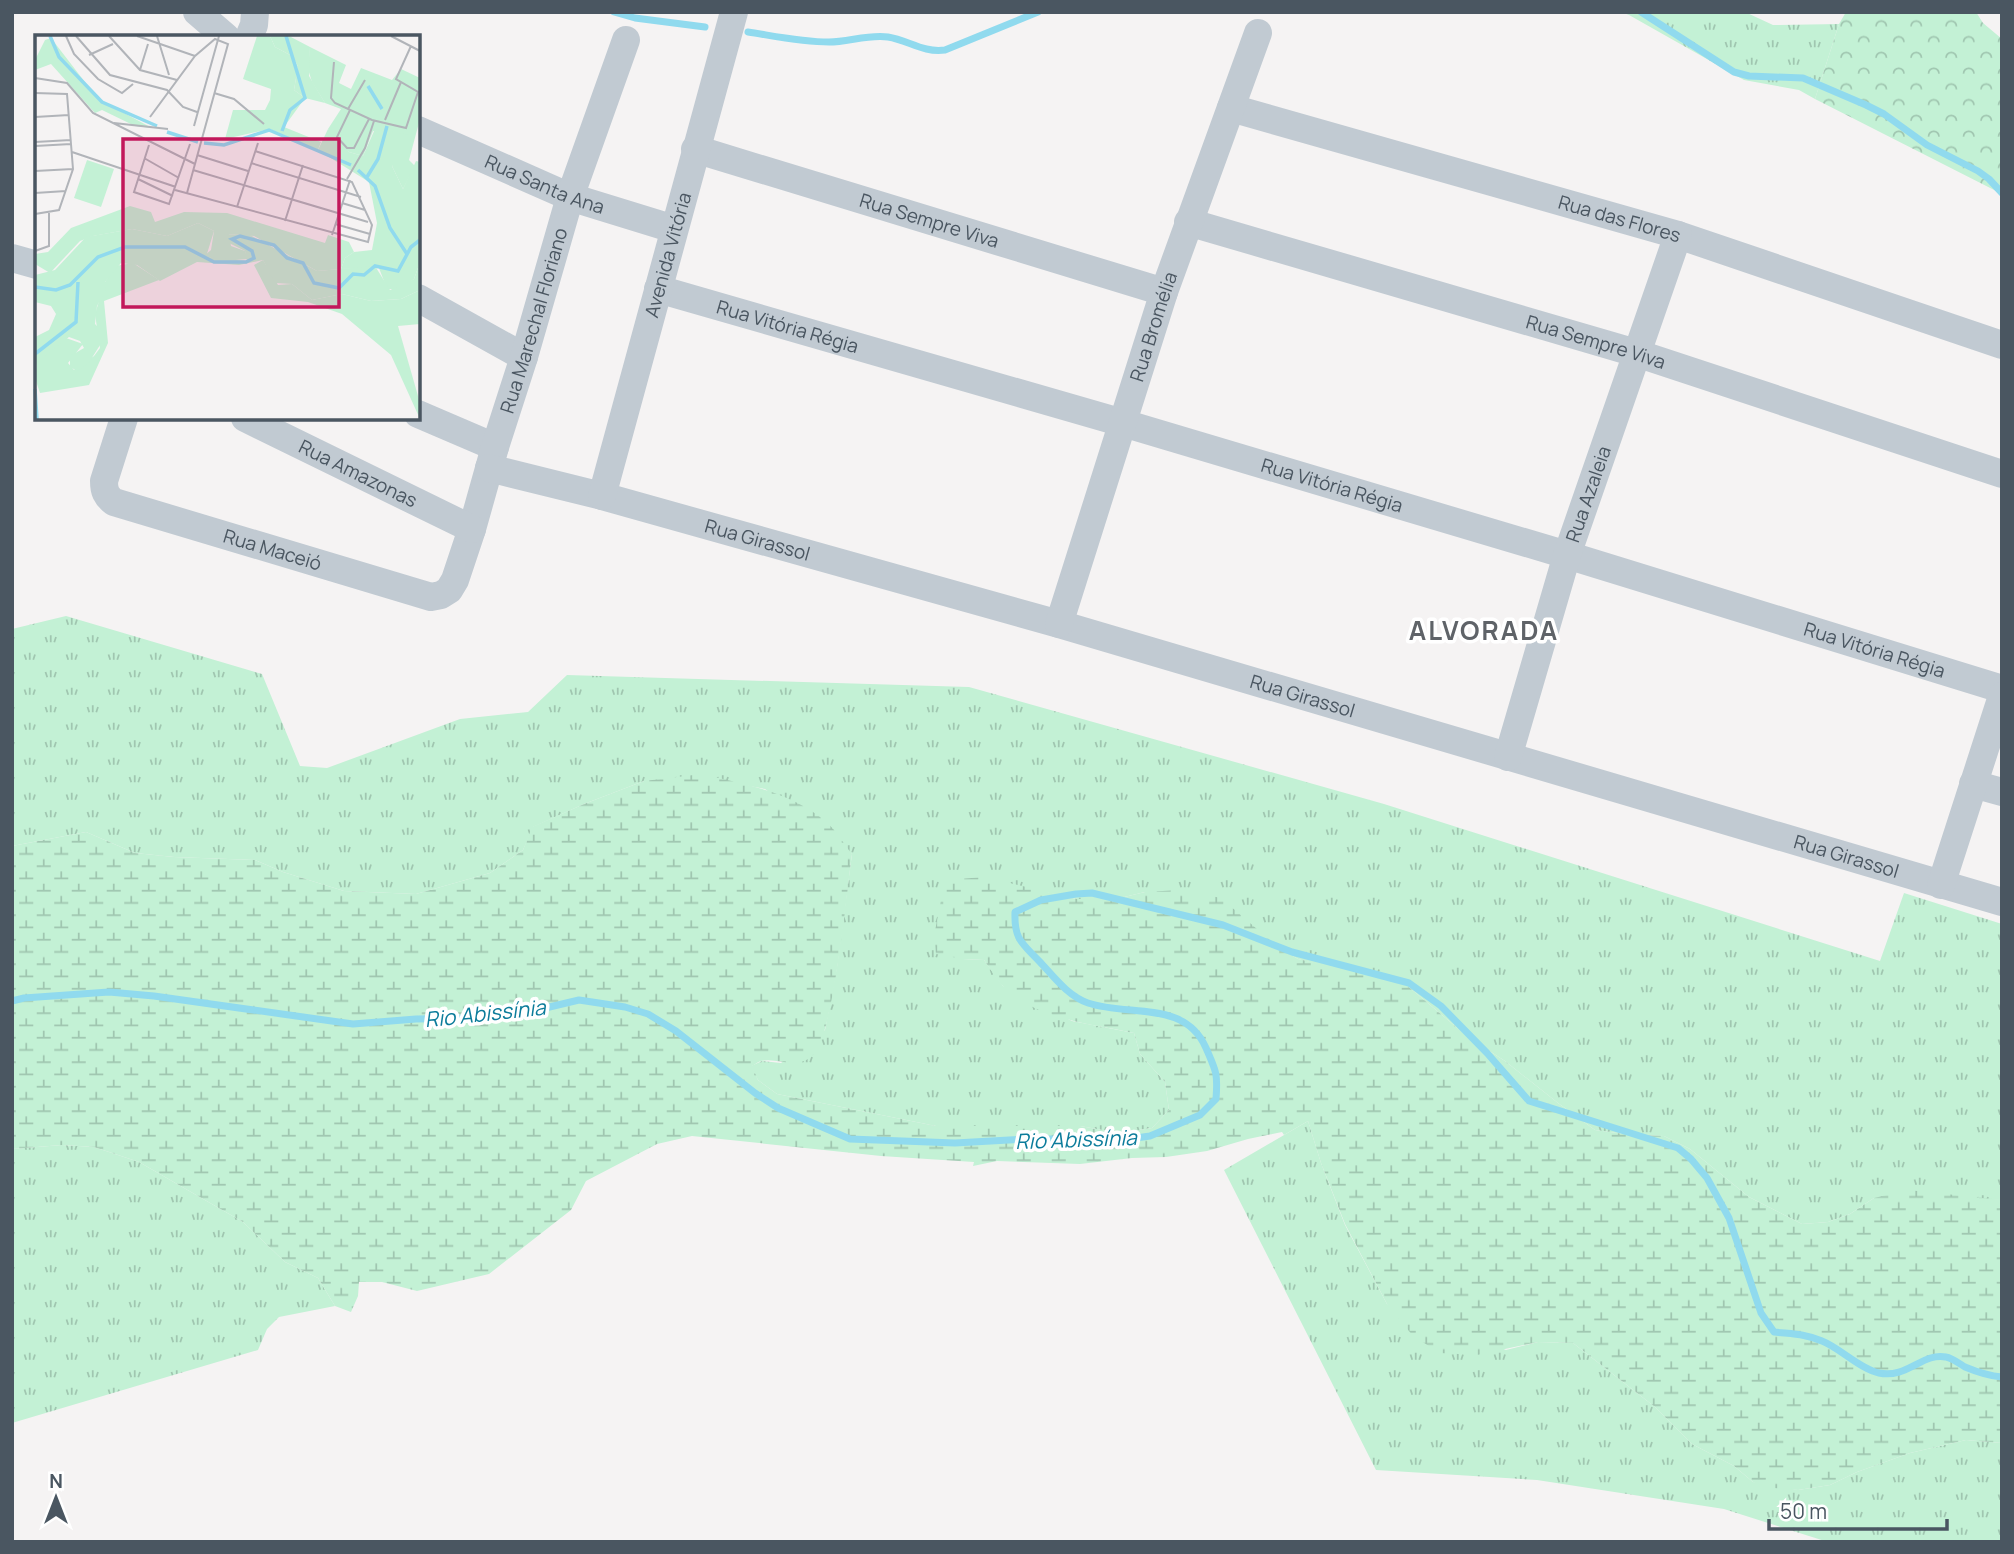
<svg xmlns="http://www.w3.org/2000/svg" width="2014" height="1554" font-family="Manrope,sans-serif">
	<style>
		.grass { fill: url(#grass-tufts) }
		.forest { fill: url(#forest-crowns) }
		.wetland { fill: url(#wetland-marsh) }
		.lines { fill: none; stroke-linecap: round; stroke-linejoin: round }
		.stream { stroke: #90daee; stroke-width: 7 }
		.street { stroke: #c1cad2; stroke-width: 28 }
		.labels { text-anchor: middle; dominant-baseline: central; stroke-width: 7; stroke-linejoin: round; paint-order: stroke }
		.street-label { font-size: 19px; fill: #4a5661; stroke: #fff }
		.water-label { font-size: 21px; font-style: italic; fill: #0c7c9b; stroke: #fff }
		.district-label { font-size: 26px; font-weight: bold; letter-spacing: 2px; fill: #5f6368; stroke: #fff }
		.inset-river { fill: none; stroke: #90daee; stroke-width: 3.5 }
		.inset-road { fill: none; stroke: #b1b4b9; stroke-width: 2 }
		.view { fill: #c2185b; fill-opacity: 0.15; stroke: #c2185b; stroke-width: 3.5 }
		.inset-edge { fill: none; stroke: #4a5661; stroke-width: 3.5 }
	</style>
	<defs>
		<pattern id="grass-tufts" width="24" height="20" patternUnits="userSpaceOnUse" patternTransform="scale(1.75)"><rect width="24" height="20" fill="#c3f1d5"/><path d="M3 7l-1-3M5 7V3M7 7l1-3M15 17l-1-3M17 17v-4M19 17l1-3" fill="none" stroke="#a0c6b0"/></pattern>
		<pattern id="forest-crowns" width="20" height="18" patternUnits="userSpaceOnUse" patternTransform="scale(1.75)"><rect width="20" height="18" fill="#c3f1d5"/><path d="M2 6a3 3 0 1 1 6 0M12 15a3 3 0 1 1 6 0" fill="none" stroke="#a0c6b0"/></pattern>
		<pattern id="wetland-marsh" width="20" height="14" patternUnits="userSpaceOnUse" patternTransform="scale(1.75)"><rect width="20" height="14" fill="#c3f1d5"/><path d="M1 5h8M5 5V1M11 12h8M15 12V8" fill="none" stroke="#a0c6b0"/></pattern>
	</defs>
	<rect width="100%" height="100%" fill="#f5f3f3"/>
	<g class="grass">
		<polygon points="1621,12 1745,12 1773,25 1839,24 1815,99 1799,90 1744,80 1629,15"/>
		<polygon points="66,616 262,674 300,766 327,768 460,719 528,712 567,675 969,687 1384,804 1880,961 1904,893 2002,924 2002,1200 1874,1198 1850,1214 1828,1222 1802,1224 1749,1197 1690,1149 1664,1136 1632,1135 1595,1130 1558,1103 1505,1061 1468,1037 1410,988 1298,959 1279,948 1145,892 1116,899 1077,899 1045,892 963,959 984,960 1003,986 1072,1021 1134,1033 1140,1054 1165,1082 1169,1110 1152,1128 1119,1133 1080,1126 936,1126 777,1094 758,1080 751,1066 762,1061 781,1063 825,1030 837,967 852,854 765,789 739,784 644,781 584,804 533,827 523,850 490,873 416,894 344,891 283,872 255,860 174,857 135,853 86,832 12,846 12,629"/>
		<polygon points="1308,1121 1321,1163 1345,1225 1387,1304 1506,1350 1538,1342 1573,1343 1655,1407 1692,1444 1734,1466 1753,1482 1798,1490 1830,1485 1857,1472 1910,1453 1966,1440 2002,1443 2002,1542 1828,1542 1724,1509 1537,1480 1376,1470 1224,1170"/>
		<polygon points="62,1145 94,1147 139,1162 243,1222 285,1262 318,1278 335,1306 279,1317 267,1329 258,1350 12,1423 12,1149"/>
	</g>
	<polygon class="forest" points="1846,12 1976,12 1983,23 2002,39 2002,194 1815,99 1839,24"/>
	<path class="wetland" d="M 702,774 C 746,785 788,791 824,820 C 835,829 843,843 852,854 C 847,889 834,1035 813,1055 C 797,1071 778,1057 761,1061 C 760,1061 752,1066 752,1066 L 758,1080 L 777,1094 L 936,1126 L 1080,1126 L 1119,1133 L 1152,1128 L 1169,1110 L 1165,1082 L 1140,1054 L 1134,1033 C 1092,1024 1034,1019 1003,986 C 996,979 990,968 984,960 L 963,959 L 936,954 L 934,936 L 945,880 L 985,877 L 1077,899 L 1116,899 L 1145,892 L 1180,890 L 1221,898 L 1279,948 L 1298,959 L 1333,967 L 1372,972 L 1410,988 L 1468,1037 L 1505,1061 L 1558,1103 L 1595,1130 L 1632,1135 L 1664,1136 L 1690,1149 L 1749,1197 L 1802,1224 L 1828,1222 L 1850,1214 L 1874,1198 L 1908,1190 L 2002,1200 L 2002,1443 L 1966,1440 L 1910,1453 L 1857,1472 L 1830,1485 L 1798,1490 L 1763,1487 L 1753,1482 L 1734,1466 L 1692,1444 L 1655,1407 L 1573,1343 L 1538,1342 L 1477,1355 L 1440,1353 L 1413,1336 L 1387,1304 L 1345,1224 L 1321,1163 L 1308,1121 L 1284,1135 L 1282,1132 L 1248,1139 L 1207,1151 L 1166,1157 L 1132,1158 L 1080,1164 L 997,1161 L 973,1166 L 974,1162 L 881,1156 L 692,1136 L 657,1144 L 586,1181 L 571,1210 L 489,1274 L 417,1291 L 382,1282 L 359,1282 L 358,1296 L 351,1312 L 335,1306 L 318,1278 L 285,1262 L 243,1222 L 139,1162 L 94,1147 L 62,1145 L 12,1149 L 12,846 L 86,832 L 135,853 L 174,857 L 255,860 L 283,872 L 344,891 L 416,894 L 490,873 L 523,850 L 532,827 L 584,804 L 644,781 Z"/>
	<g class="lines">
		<g class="stream">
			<polyline points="614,12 635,18 705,27"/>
			<polyline points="1641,12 1734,72 1749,76 1803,78 1866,105 1884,114 1927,145 1978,171 1989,179 2002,193"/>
			<path d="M 748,32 C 774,36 802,42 829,42 C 848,42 869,34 888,37 C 908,40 923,53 945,50 L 1038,12"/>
			<path d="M 12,1001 L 24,998 L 109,992 L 154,996 L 353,1024 L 416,1019 L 473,1018 L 520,1014 L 579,1000 L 625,1007 L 648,1014 L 676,1031 L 755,1093 L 778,1108 L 850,1139 L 955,1143 L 1025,1139 L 1129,1139 L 1150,1136 L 1200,1115 L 1216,1099 C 1218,1073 1216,1071 1206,1048 C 1185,1000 1130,1017 1088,1003 C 1068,996 1054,977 1040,962 C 1022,943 1014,940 1015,912 L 1041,900 L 1076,894 L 1092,893 L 1223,925 L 1292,952 L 1409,983 L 1441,1006 L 1487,1053 L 1529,1101 L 1678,1148 L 1691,1159 L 1707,1178 L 1729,1218 L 1761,1313 L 1774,1332 C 1791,1334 1807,1334 1822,1341 C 1840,1348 1860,1369 1879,1373 C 1907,1379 1923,1352 1946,1357 C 1952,1358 1960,1364 1965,1367 C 1977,1372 1989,1376 2002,1377"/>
		</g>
		<g class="street">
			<polyline points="197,12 226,37"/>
			<polyline points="249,37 254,25 255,12"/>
			<path id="s1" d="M 1231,108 L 1678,235 L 2002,345"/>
			<path id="s2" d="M 418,130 L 570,197 L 674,229"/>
			<path id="s3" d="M 695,149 L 1164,292"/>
			<path id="s4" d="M 1188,222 L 1636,353 L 2002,474"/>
			<polyline points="12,258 37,265"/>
			<path id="s5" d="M 658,289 L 1123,423 L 1567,555 L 2002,689"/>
			<polyline points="418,298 524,357"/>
			<polyline points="418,414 495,447"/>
			<path id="s6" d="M 124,418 L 104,481 C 104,491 106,496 114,502 L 431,597 L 441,595 L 449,590 L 455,580 L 472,529 L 495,447 L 524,357 L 570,197 L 626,40"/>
			<path id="s7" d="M 245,418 L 472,529"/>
			<path id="s8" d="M 489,468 L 602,496 L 1059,624 L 2002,902"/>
			<path id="s9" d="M 602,496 L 734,12"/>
			<path id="s10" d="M 1059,624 L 1164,292 L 1258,33"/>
			<path id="s11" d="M 1508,757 L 1567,555 L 1678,235"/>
			<polyline points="1973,784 2002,792"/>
			<polyline points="1941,885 2002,696"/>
		</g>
	</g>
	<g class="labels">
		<g class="street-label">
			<text stroke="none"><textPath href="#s2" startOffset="138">Rua Santa Ana</textPath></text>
			<text stroke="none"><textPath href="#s1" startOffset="404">Rua das Flores</textPath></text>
			<text stroke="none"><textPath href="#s3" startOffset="245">Rua Sempre Viva</textPath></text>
			<text stroke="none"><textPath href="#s9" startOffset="250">Avenida Vitória</textPath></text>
			<text stroke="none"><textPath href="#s6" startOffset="724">Rua Marechal Floriano</textPath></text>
			<text stroke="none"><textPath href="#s5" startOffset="135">Rua Vitória Régia</textPath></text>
			<text stroke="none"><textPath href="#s10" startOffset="312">Rua Bromélia</textPath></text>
			<text stroke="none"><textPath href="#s4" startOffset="425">Rua Sempre Viva</textPath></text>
			<text stroke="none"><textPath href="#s7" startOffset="126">Rua Amazonas</textPath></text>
			<text stroke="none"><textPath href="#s5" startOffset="702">Rua Vitória Régia</textPath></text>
			<text stroke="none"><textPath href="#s11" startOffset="275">Rua Azaleia</textPath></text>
			<text stroke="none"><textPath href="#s8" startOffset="278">Rua Girassol</textPath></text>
			<text stroke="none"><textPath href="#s6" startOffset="256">Rua Maceió</textPath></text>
			<text stroke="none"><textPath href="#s5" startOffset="1269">Rua Vitória Régia</textPath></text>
			<text stroke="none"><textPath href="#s8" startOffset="845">Rua Girassol</textPath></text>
			<text stroke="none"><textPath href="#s8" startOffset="1412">Rua Girassol</textPath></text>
		</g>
		<g class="water-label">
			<text transform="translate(485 1013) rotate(-6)">Rio Abissínia</text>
			<text transform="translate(1076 1139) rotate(-2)">Rio Abissínia</text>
		</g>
		<g class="district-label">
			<text x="1484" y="630">ALVORADA</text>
		</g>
	</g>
	<g transform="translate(35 35)">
		<rect width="385" height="385" fill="#f5f3f3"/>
		<path d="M 222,1 L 235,1 L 240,12 L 257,21 L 263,31 L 259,55 L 270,63 L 249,92 L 286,107 L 283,115 L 235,94 L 190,104 L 198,75 L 230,75 L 235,65 L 236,54 L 208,44 ZM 16,3 L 63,64 L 117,93 L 100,91 L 67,75 L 60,78 L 16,29 L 0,35 L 0,25 L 10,5 ZM 275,12 L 311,30 L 304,48 L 316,54 L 326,33 L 357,45 L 366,34 L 385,43 L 385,84 L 374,125 L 380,131 L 368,154 L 357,131 L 369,100 L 338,96 L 328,121 L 314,117 L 301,107 L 293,94 L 306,74 L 290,68 L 277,47 L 273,34 ZM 95,171 L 116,177 L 120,187 L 149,177 L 192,178 L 290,208 L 293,200 L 314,207 L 319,217 L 310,223 L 306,234 L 282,236 L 219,201 L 194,199 L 196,211 L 210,216 L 213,224 L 188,226 L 169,221 L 176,215 L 179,196 L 163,188 L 132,201 L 97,194 L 58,201 L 45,206 L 15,238 L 0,229 L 0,219 L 13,217 L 36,193 ZM 228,225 L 243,250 L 257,249 L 277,265 L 307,259 L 336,266 L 366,264 L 385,255 L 385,289 L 363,291 L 385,368 L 385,384 L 356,320 L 307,279 L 273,267 L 236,263 L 219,230 ZM 98,228 L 124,245 L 69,266 L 73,308 L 54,350 L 5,358 L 0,343 L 2,326 L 31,303 L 48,309 L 33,328 L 39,335 L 59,321 L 65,313 L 60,279 L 70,247 L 80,231 Z" fill="#c3f1d5"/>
		<path d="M 235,1 L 254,1 L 275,12 L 274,41 L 290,68 L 270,63 L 259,55 L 263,31 L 257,21 L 240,12 ZM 293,94 L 314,117 L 328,121 L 340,94 L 375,100 L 376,107 L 357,131 L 368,154 L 381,126 L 385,127 L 385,227 L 379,244 L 364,254 L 352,254 L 344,233 L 306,234 L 310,223 L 319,217 L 337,215 L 342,188 L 334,147 L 283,115 Z" fill="#c3f1d5"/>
		<path d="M 163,188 L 179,196 L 171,222 L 212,226 L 210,216 L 188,205 L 189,199 L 215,200 L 282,236 L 340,231 L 355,255 L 379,244 L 385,227 L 385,255 L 366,264 L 336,266 L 307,259 L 277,265 L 257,249 L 240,248 L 228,225 L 204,230 L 162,227 L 125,246 L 102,230 L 86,228 L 70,247 L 71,255 L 62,271 L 60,289 L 67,296 L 67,307 L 53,329 L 42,336 L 35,332 L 35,321 L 49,313 L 45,306 L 34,302 L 3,326 L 0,334 L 0,302 L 14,295 L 21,279 L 16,271 L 0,267 L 0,240 L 20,235 L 51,202 L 97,194 L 132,201 Z" fill="#c3f1d5"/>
		<path d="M 52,125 L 79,134 L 66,172 L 39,163 Z" fill="#c3f1d5"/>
		<path class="inset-river" d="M 15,1 L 24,22 L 67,67 L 122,91M 333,51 L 347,74M 247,96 L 255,75 L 270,63 L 251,1M 132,97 L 163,107M 169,108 L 189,110 L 234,95 L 316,130M 323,135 L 340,151 L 355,193 L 372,219M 332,142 L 343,124 L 352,91M 0,252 L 21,255 L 35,250 L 63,222 L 90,212 L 150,212 L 179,227 L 211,227 L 219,223 L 217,216 L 197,204 L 205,201 L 239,210 L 252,223 L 268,228 L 279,248 L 304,253 L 318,239 L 329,240 L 340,231 L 363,236 L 376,212 L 385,205M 0,319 L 41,287 L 43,247M 0,354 L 2,384"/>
		<path class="inset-road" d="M 31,1 L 39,19 L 63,44 L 87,58 L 98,49M 41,1 L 75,40 L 132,55 L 148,72 L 162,77M 74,1 L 105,35 L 142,45M 102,1 L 160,21M 122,1 L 134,40M 356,1 L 385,16M 54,20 L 78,9M 299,27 L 296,63 L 300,68 L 337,85 L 371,93 L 383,57 L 361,44 L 376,11M 105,35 L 113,9M 0,43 L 32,48 L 58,78 L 160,129M 0,58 L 32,59 L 38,134 L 24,175 L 0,179M 179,58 L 199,64 L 229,89M 313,74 L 330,45M 315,75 L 302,102 L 312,113 L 319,113 L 334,84M 0,82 L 34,80M 115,82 L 160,21 L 180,4 L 193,9 L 152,158M 350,85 L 366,47M 79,88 L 133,94M 159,91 L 184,1M 0,107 L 36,105M 114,110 L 99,157 L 134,169 L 155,109M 0,111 L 36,109M 37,117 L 141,152M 162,120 L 213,136M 109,123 L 144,143M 216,128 L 326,162M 158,135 L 333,187M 0,136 L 38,134M 103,144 L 138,161M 312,144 L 330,113 L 339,86M 140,155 L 333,207 L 337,190 L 317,147 L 220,116M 0,158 L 31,156M 307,168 L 330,175M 202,172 L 223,108M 250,186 L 268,130M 300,189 L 335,199M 297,200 L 315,145M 0,216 L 14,211 L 14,178"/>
		<path class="view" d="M 88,104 L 304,104 L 304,272 L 88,272 Z"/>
		<rect width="385" height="385" class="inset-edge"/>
	</g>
	<rect width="2014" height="1554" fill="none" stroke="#4a5661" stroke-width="28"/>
	<g transform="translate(56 1498)" stroke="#ffffff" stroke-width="5" paint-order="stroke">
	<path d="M0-5L12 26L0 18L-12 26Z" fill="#4a5661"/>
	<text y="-10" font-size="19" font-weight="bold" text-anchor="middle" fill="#4a5661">N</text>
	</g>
	<path d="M1769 1519v10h178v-10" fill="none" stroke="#4a5661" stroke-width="3.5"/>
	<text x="1780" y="1519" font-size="21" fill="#4a5661" stroke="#ffffff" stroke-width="5" paint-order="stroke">50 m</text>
</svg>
